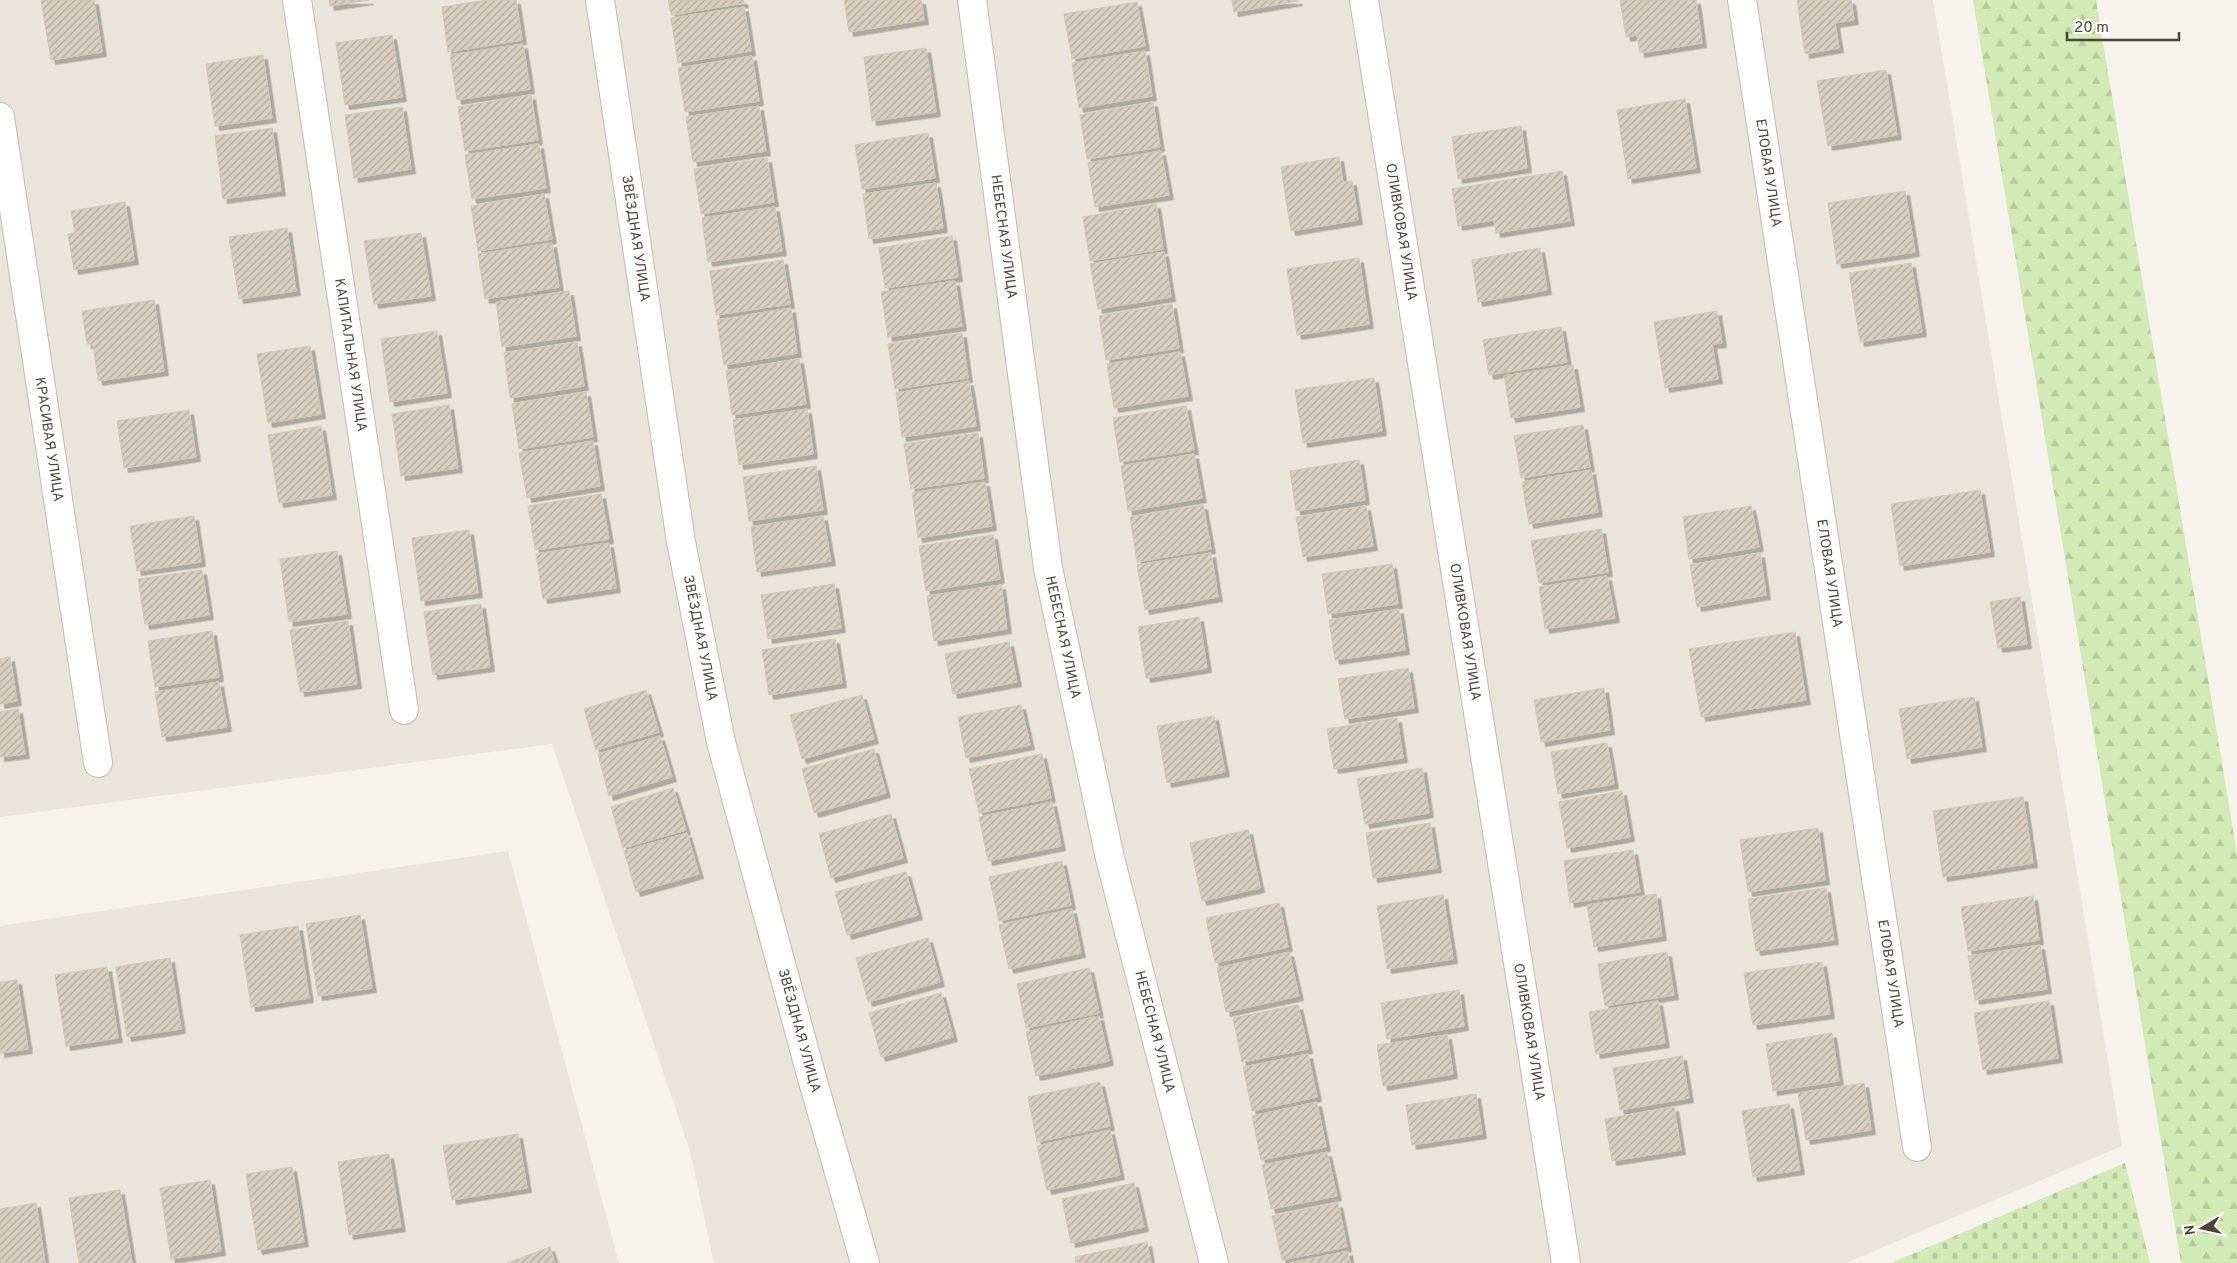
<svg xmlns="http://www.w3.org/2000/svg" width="2237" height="1263" font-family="Overpass,sans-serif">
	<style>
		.residential { fill: #eae5da }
		.forest { fill: url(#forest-firs) }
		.cemetery { fill: url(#cemetery-stones) }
		.building { fill: url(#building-hatch); stroke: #d3c7b4; filter: url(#shadow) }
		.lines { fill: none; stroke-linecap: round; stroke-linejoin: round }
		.minor-casing { stroke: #c2bbae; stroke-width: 30 }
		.minor { stroke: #fff; stroke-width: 28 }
		.labels { text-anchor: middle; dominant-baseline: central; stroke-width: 4; stroke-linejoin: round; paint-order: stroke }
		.street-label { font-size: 14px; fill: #4b4439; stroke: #fff }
	</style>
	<defs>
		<pattern id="forest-firs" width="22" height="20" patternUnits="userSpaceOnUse" patternTransform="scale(1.25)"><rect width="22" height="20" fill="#d2eab5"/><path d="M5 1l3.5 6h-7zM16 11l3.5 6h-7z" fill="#b6ca9c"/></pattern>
		<pattern id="cemetery-stones" width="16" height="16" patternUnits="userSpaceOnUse" patternTransform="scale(1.25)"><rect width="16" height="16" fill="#d2eab5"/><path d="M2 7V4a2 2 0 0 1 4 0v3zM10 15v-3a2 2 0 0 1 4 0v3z" fill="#b6ca9c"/></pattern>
		<pattern id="building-hatch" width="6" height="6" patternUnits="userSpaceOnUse" patternTransform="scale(1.25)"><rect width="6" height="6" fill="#d8cfc1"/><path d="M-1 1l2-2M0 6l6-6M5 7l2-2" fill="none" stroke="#b1aa9e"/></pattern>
		<filter id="shadow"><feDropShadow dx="4.5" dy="4.5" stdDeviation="0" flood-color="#0004"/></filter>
	</defs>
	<rect width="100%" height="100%" fill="#f6f3ec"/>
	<g class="residential">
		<polygon points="0,0 1933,0 2122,1146 1846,1263 714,1263 690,1151 552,744 0,817"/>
		<polygon points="508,851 619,1263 0,1263 0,926"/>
	</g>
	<polygon class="forest" points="1973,0 2096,0 2237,854 2237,1263 2181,1263"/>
	<polygon class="cemetery" points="2125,1163 2150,1263 1891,1263"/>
	<g class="building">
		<polygon points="41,0 94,0 102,52 51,60"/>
		<polygon points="329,0 369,0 330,6"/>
		<polygon points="487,0 516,0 522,40 448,52 442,7"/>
		<polygon points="668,0 743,0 744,3 671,15"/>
		<polygon points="844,0 921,0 924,20 849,32"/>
		<polygon points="1232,0 1298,0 1298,1 1234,12"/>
		<polygon points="1620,0 1696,0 1702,43 1640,53 1637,35 1626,37"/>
		<polygon points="1797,0 1851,0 1854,20 1835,23 1839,48 1805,54"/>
		<polygon points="1137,2 1145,46 1072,59 1064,14"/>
		<polygon points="744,7 751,51 678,63 671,18"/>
		<polygon points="392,35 402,97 345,105 336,43"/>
		<polygon points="523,44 530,89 457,100 450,55"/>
		<polygon points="926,48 936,112 872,121 864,57"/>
		<polygon points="1145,51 1152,96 1079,108 1072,63"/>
		<polygon points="263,55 272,118 215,126 206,64"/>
		<polygon points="752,56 759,101 685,112 678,68"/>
		<polygon points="1886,70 1897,135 1828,146 1817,81"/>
		<polygon points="531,95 538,140 465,151 458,107"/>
		<polygon points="1685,99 1696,168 1628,179 1617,110"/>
		<polygon points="1153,102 1160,147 1087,159 1080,115"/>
		<polygon points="759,106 766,151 693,162 686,117"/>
		<polygon points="402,107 411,169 354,178 345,115"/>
		<polygon points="1521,126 1527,168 1458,179 1452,137"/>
		<polygon points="272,128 281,191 223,199 215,136"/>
		<polygon points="928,133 935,178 862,189 855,145"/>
		<polygon points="539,144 546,188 472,199 465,155"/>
		<polygon points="1161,151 1169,195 1095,207 1088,163"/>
		<polygon points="1339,157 1343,182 1352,181 1358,220 1291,231 1281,167"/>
		<polygon points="767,158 774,202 701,214 694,169"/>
		<polygon points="1562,171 1570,221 1496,233 1494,220 1458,226 1452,189"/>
		<polygon points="936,183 943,228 869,239 863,194"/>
		<polygon points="1905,191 1915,252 1837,264 1828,203"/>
		<polygon points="544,194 552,239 478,251 471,206"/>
		<polygon points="125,202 134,260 74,270 68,234 75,233 71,211"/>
		<polygon points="1156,204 1163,249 1090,261 1083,217"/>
		<polygon points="775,207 782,251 708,262 702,218"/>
		<polygon points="287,228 296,291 239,299 229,237"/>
		<polygon points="421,233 431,296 374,304 364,241"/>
		<polygon points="952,236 958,277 885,288 879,248"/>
		<polygon points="552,243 559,287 485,299 478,254"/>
		<polygon points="1540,248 1547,290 1478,302 1472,260"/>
		<polygon points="1164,252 1171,297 1098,309 1090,264"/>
		<polygon points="1359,258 1369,324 1297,335 1287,269"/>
		<polygon points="783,260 790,304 716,315 710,271"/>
		<polygon points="1911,263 1922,332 1860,342 1849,273"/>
		<polygon points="955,281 962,326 888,337 881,292"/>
		<polygon points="569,291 576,336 502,347 496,302"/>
		<polygon points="154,300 164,371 98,381 93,344 87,344 82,311"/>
		<polygon points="1172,304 1179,348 1106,360 1099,316"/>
		<polygon points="791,308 797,353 724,365 717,320"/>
		<polygon points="1717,311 1722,343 1712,344 1718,379 1665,388 1654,322"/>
		<polygon points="1561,327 1567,362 1489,375 1483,340"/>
		<polygon points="437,331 447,393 390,402 381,339"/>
		<polygon points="962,333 968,378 895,389 888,344"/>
		<polygon points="577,342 584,386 510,398 504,353"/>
		<polygon points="310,346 321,414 268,423 257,354"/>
		<polygon points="1180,352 1188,396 1114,408 1107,364"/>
		<polygon points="799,359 806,404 732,415 726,371"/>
		<polygon points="1573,365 1580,407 1511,418 1504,376"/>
		<polygon points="1374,378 1382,431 1303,443 1295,390"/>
		<polygon points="969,381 976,426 902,437 896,393"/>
		<polygon points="586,392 593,437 519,449 512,404"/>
		<polygon points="449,405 458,468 401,476 392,414"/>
		<polygon points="1186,406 1194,450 1120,462 1113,418"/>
		<polygon points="807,409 813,454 739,465 733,420"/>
		<polygon points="189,410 196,457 124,468 117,421"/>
		<polygon points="1583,425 1590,467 1521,478 1514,436"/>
		<polygon points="321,426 332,495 279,503 268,435"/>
		<polygon points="978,433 984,478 911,489 904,444"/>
		<polygon points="593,441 600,486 527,498 519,453"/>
		<polygon points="1194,454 1202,498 1128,511 1121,466"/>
		<polygon points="1359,460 1365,500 1296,511 1290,471"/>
		<polygon points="816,466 823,510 749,521 743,477"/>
		<polygon points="1591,470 1598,512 1529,524 1522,482"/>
		<polygon points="985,482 992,526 918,538 912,493"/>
		<polygon points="1980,490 1990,552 1900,566 1891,504"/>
		<polygon points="601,494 609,539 535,550 528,506"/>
		<polygon points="1203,505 1211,549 1137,562 1130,517"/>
		<polygon points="1366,506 1373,546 1303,557 1296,517"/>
		<polygon points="1751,506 1759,547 1689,559 1683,517"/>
		<polygon points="194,516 201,562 137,571 130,526"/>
		<polygon points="823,516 831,561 757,572 751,527"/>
		<polygon points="1601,529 1608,572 1539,583 1531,541"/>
		<polygon points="469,530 478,593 421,601 412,538"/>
		<polygon points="993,535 1000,579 926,591 919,546"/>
		<polygon points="609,543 616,588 543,599 536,554"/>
		<polygon points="337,551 347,614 289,622 280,559"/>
		<polygon points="1211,553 1218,597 1145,610 1137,565"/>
		<polygon points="1760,553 1766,595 1697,607 1690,565"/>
		<polygon points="1392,564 1398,604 1328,614 1322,574"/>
		<polygon points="202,570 209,615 145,625 138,579"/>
		<polygon points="1607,576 1615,618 1545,629 1539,587"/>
		<polygon points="834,584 841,628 768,639 761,595"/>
		<polygon points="1001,585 1007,629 934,641 927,596"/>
		<polygon points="2020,597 2027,644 1998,648 1990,602"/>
		<polygon points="481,604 490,667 433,675 424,612"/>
		<polygon points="1399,609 1405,650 1335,660 1329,620"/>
		<polygon points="1199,617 1207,668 1146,678 1138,627"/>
		<polygon points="348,621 357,684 300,692 290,630"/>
		<polygon points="212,631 219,677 155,687 148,641"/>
		<polygon points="1795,632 1806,700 1701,717 1689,649"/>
		<polygon points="835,639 842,683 769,695 762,650"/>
		<polygon points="1009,642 1017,682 953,694 945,654"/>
		<polygon points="10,657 17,701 0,704 0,659"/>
		<polygon points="1408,668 1414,708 1345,719 1338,679"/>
		<polygon points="219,682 227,727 162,737 155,692"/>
		<polygon points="1604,688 1610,730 1541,742 1534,700"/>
		<polygon points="646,690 659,732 596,750 584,709"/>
		<polygon points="862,695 874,739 802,759 790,715"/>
		<polygon points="1974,697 1982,747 1907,759 1899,709"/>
		<polygon points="1021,705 1030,745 966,758 958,717"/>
		<polygon points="18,709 25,754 0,757 0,712"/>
		<polygon points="1214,716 1225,772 1167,783 1157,726"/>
		<polygon points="1397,718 1403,758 1334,769 1327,729"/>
		<polygon points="660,736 672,777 609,796 598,754"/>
		<polygon points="1607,743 1614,784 1558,794 1551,752"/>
		<polygon points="874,749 886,793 814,813 802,769"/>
		<polygon points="1042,754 1051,798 979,813 969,769"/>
		<polygon points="1422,768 1429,813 1365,824 1357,779"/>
		<polygon points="673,788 686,830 623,848 611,807"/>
		<polygon points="1622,791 1630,837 1567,848 1559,802"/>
		<polygon points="2023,797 2033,863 1943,877 1933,811"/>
		<polygon points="1052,802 1061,846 988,861 979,817"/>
		<polygon points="891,814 903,858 831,878 819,834"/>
		<polygon points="1430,823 1437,868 1373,878 1366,833"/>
		<polygon points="1818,828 1825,880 1748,892 1740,840"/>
		<polygon points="1248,830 1260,888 1202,901 1190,843"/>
		<polygon points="687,833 699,874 636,892 624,851"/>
		<polygon points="1633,850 1640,892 1570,903 1564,861"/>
		<polygon points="1062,861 1071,905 999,921 989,877"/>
		<polygon points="906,872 918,915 847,935 835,892"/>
		<polygon points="1826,888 1834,940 1756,951 1748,899"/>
		<polygon points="1656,894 1662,936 1594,947 1587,905"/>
		<polygon points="1443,895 1453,959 1387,969 1377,906"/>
		<polygon points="2033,896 2039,940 1968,951 1961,907"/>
		<polygon points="1279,903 1288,947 1215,963 1206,918"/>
		<polygon points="1072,909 1081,953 1009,969 999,925"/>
		<polygon points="360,915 372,988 318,996 306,924"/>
		<polygon points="298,926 309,998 251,1007 240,935"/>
		<polygon points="928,938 940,982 868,1002 856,958"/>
		<polygon points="2040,945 2047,989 1975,1000 1968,956"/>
		<polygon points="1289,952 1299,996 1226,1012 1217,968"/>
		<polygon points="1667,952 1674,995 1605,1006 1598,964"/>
		<polygon points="170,958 181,1029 127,1037 116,967"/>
		<polygon points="1822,962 1830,1014 1753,1025 1744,973"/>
		<polygon points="107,967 118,1038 66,1046 55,975"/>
		<polygon points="1089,968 1099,1013 1026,1028 1017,984"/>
		<polygon points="17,980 28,1049 0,1053 0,982"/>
		<polygon points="1459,990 1464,1026 1387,1039 1381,1003"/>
		<polygon points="941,993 953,1037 881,1057 869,1013"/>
		<polygon points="1658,1001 1665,1043 1596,1054 1589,1012"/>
		<polygon points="2049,1001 2058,1058 1983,1070 1974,1013"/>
		<polygon points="1298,1005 1308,1049 1242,1062 1233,1018"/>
		<polygon points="1099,1016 1109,1061 1036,1076 1026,1032"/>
		<polygon points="1832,1033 1839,1081 1773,1091 1766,1044"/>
		<polygon points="1447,1035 1453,1074 1383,1086 1377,1045"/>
		<polygon points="1308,1054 1317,1097 1252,1111 1243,1067"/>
		<polygon points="1682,1056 1689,1098 1620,1110 1613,1068"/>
		<polygon points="1100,1082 1110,1126 1037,1142 1028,1097"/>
		<polygon points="1864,1083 1871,1130 1806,1140 1798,1093"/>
		<polygon points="1476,1094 1482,1134 1412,1145 1406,1105"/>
		<polygon points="1317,1102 1326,1147 1261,1160 1252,1116"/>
		<polygon points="1789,1104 1800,1170 1753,1177 1742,1111"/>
		<polygon points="1674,1107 1681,1150 1612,1161 1605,1119"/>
		<polygon points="1110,1130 1120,1175 1047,1190 1037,1146"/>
		<polygon points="518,1134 527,1188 452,1200 443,1146"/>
		<polygon points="1327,1152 1337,1196 1271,1209 1262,1165"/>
		<polygon points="389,1154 401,1227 349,1235 338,1162"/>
		<polygon points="292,1167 304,1242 258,1250 246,1174"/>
		<polygon points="210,1180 221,1251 171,1259 160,1188"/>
		<polygon points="1134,1183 1144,1227 1071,1243 1062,1199"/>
		<polygon points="120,1190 132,1263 79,1263 69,1198"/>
		<polygon points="36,1203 45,1263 0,1263 0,1209"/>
		<polygon points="1338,1203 1347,1247 1282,1260 1272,1216"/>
		<polygon points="1147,1242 1151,1263 1076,1263 1075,1257"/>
		<polygon points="550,1247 555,1263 507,1263"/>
		<polygon points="1348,1251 1350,1263 1289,1263"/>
	</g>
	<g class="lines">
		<defs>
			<g id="minor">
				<path id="s1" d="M 297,0 L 404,710"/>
				<path id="s2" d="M 600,0 L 681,542 L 721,742 L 810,1071 L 865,1263"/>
				<path id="s3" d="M 972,0 L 1048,568 L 1110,858 L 1214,1263"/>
				<path id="s4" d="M 1364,0 L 1566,1263"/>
				<path id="s5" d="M 1742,0 L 1917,1147"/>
				<path id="s6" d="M 0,117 L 98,763"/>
			</g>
		</defs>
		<use href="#minor" class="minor-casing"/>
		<use href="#minor" class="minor"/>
	</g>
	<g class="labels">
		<g class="street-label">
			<text stroke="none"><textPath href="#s5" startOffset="175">ЕЛОВАЯ УЛИЦА</textPath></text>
			<text stroke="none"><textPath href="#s4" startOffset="235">ОЛИВКОВАЯ УЛИЦА</textPath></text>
			<text stroke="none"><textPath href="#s3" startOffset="239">НЕБЕСНАЯ УЛИЦА</textPath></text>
			<text stroke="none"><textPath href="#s2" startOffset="241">ЗВЁЗДНАЯ УЛИЦА</textPath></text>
			<text stroke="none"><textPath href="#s1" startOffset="359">КАПИТАЛЬНАЯ УЛИЦА</textPath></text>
			<text stroke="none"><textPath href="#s6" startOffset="326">КРАСИВАЯ УЛИЦА</textPath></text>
			<text stroke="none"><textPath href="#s5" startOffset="580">ЕЛОВАЯ УЛИЦА</textPath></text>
			<text stroke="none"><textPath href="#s4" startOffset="640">ОЛИВКОВАЯ УЛИЦА</textPath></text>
			<text stroke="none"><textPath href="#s3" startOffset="644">НЕБЕСНАЯ УЛИЦА</textPath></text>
			<text stroke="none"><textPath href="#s2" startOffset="646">ЗВЁЗДНАЯ УЛИЦА</textPath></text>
			<text stroke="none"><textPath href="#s5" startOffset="985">ЕЛОВАЯ УЛИЦА</textPath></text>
			<text stroke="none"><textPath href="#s2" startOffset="1051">ЗВЁЗДНАЯ УЛИЦА</textPath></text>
			<text stroke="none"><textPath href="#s4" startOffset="1045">ОЛИВКОВАЯ УЛИЦА</textPath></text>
			<text stroke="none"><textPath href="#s3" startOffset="1049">НЕБЕСНАЯ УЛИЦА</textPath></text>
		</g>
	</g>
	<g transform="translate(2202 1228) rotate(261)" stroke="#ffffff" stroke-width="4" paint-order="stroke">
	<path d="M0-4L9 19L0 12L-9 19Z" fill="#4b4439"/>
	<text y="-8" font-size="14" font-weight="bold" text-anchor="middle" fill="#4b4439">N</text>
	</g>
	<path d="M2067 32v8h112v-8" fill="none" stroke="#4b4439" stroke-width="2.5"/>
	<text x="2074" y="32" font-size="15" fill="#4b4439" stroke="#ffffff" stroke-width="4" paint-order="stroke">20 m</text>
</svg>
